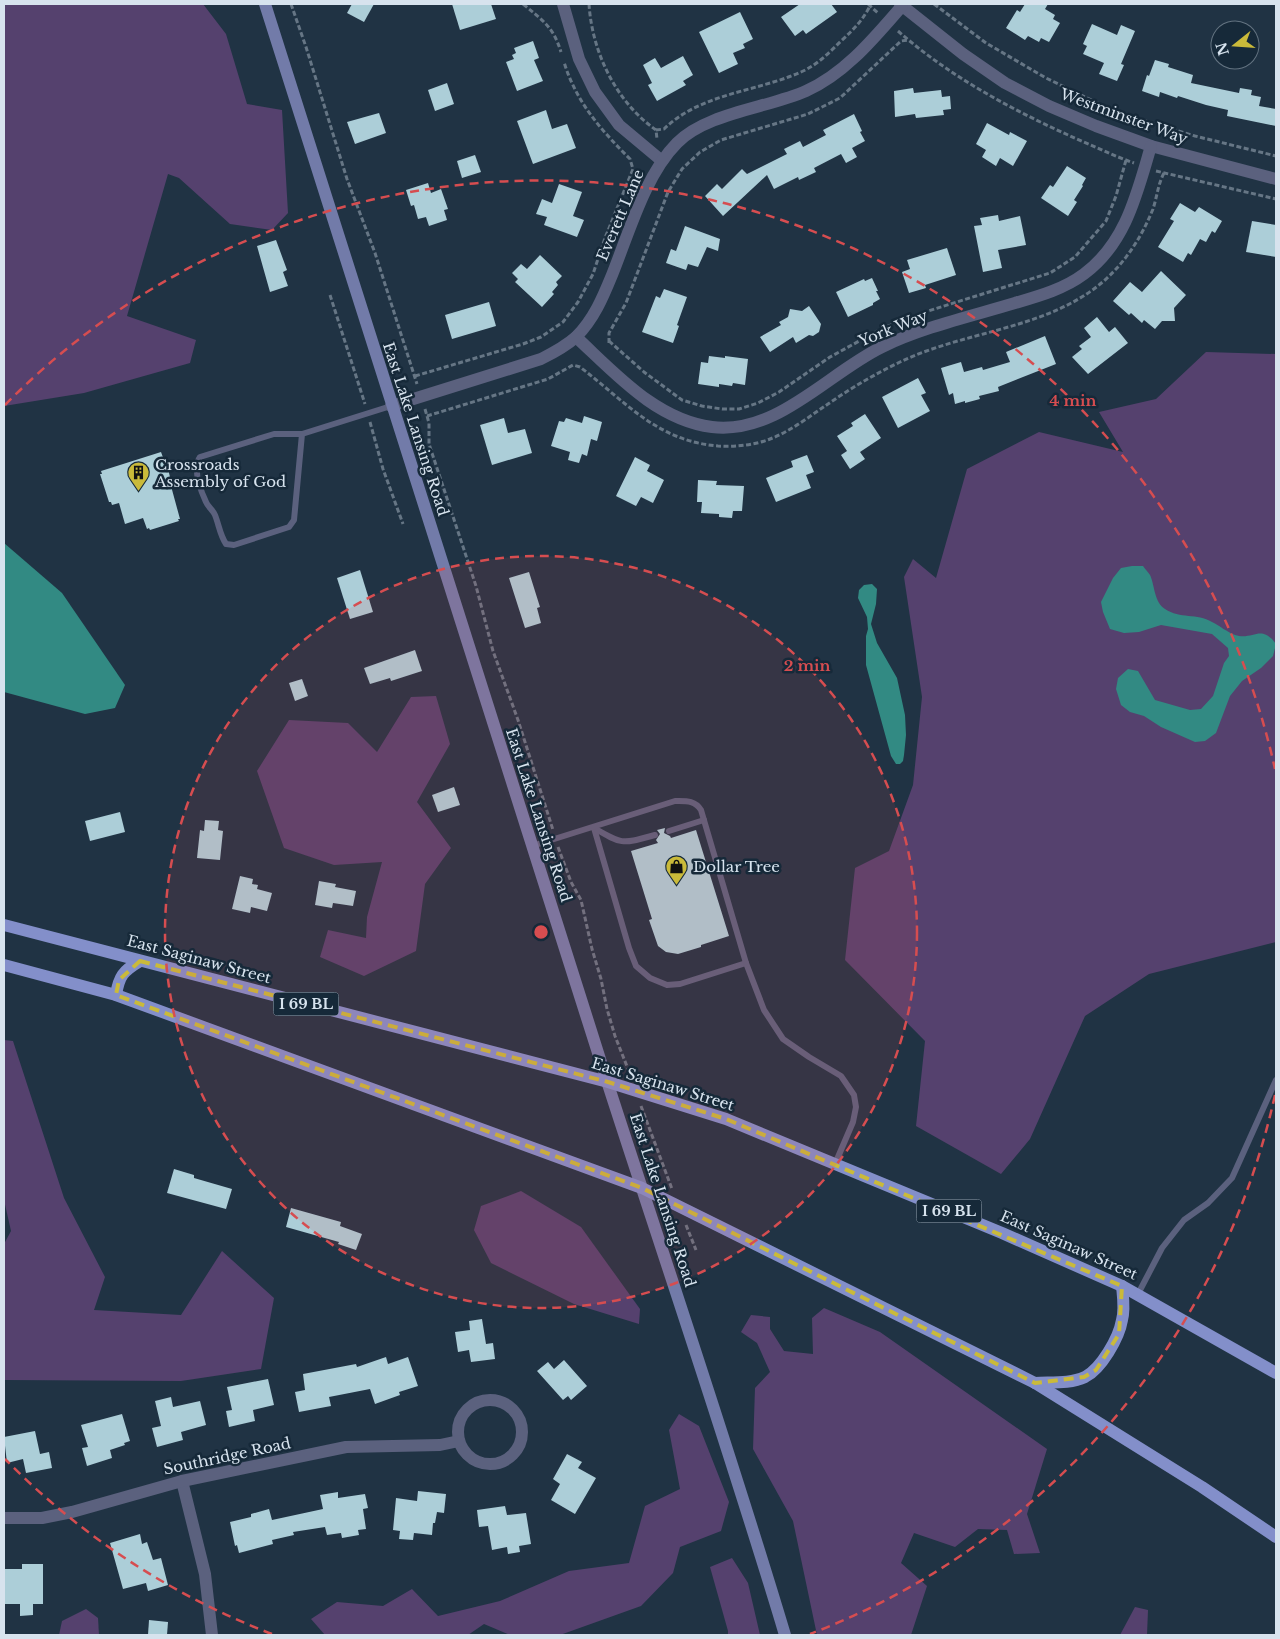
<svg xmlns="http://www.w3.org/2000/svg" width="1280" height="1639" font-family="'Libre Baskerville',serif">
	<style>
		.green { fill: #55416e }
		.water { fill: #328a83 }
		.building { fill: #acced8 }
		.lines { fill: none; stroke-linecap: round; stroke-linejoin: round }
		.path { stroke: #667685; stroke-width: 3; stroke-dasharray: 5 2.5; stroke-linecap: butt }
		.lane { stroke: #5b617e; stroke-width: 6 }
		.street { stroke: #5b617e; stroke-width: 12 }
		.secondary { stroke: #727ba9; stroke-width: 12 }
		.primary { stroke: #838fca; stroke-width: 12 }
		.marked { fill: none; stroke: #caba3a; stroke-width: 4; stroke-dasharray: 10 6; stroke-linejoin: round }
		.ring { fill: none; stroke: #d64d50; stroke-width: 2.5; stroke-dasharray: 9 6 }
		.labels { text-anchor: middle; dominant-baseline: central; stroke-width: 5; stroke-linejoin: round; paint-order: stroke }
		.shield { fill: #162939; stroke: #9dabb8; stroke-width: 1 }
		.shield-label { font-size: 14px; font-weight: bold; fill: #d7e3ee }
		.street-label { font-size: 15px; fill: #d7e3ee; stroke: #162939 }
		.poi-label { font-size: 15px; fill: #d7e3ee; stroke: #162939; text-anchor: start }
		.centre { fill: #d64d50; stroke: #162939; stroke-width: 2.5 }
		.ring-label { font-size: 15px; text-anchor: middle; font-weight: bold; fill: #d64d50; stroke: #162939; stroke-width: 5; stroke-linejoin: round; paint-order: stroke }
	</style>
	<rect width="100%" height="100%" fill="#203344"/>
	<g class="green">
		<polygon points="4,4 203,4 226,34 247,104 282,110 288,213 272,230 230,224 179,178 168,174 127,316 196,340 190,363 84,393 4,406"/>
		<polygon points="1206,352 1276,354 1276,942 1149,974 1085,1016 1030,1139 1001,1174 916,1126 925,1041 845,960 855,868 889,851 913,785 922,697 904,577 913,559 936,578 967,469 1039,432 1123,452 1099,412 1156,399"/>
		<polygon points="436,696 450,744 417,802 451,848 425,884 416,951 364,976 320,957 328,930 366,938 367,917 382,862 334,865 284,848 257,771 289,720 348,723 377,752 411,697"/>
		<polygon points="4,1040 13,1041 64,1198 105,1277 94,1310 181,1315 222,1251 274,1298 261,1369 181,1381 4,1380 4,1244 11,1231 4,1200"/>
		<polygon points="521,1191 581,1227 640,1309 639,1324 574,1304 491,1263 474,1230 481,1206"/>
		<polygon points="824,1308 880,1332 1047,1449 1027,1514 1040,1553 1014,1554 1007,1530 978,1529 955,1547 914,1533 901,1563 927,1586 911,1635 817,1635 793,1521 753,1449 755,1388 770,1372 757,1343 741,1332 751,1315 770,1317 770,1329 784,1351 813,1354 812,1318"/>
		<polygon points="679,1414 699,1426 729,1502 721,1531 680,1547 673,1573 641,1606 560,1635 510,1635 484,1624 468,1635 325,1635 311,1619 337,1602 383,1606 412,1589 438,1616 500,1601 569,1571 629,1563 645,1506 680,1489 669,1430"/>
		<polygon points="732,1558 748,1583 760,1635 728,1635 728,1631 710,1567"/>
		<polygon points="1135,1607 1148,1610 1147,1635 1120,1635"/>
		<polygon points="86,1609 98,1618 99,1635 59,1635 62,1621"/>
	</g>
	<g class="water">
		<polygon points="4,543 62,593 125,685 115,708 85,714 4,692"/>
		<path d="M 1132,566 L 1143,566 C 1145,569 1148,572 1150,575 C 1155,586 1154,602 1165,609 C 1180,619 1197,613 1212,622 C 1220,626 1227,632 1235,635 C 1253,641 1261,623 1276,644 L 1273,656 L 1261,668 L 1242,681 L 1230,696 L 1216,733 L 1205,741 L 1195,742 L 1161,727 L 1144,716 L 1130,712 L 1121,705 L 1116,689 L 1118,678 L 1128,669 L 1138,671 L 1155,700 L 1190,710 L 1201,709 L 1213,696 L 1224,663 L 1229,656 L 1228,648 L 1212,634 L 1161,625 L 1139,632 L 1124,633 L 1110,629 L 1103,612 L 1101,602 L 1113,578 L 1121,568 Z"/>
		<polygon points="872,584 877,589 876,604 871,624 877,643 897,678 905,715 906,735 904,755 903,761 900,764 896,764 891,756 866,665 866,636 868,629 867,617 858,598 859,590 864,585"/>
	</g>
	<g class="building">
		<polygon points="352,4 374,4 364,22 347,13"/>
		<polygon points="452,4 491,4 496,19 460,30"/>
		<polygon points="800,4 831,4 837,12 806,34 803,30 795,36 781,17"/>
		<polygon points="1025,4 1048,4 1045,9 1055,15 1053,19 1060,23 1049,42 1041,38 1039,42 1028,36 1025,40 1006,28 1017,10 1020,12"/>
		<polygon points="740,12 753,39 743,44 745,48 733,53 738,64 719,73 699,32"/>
		<polygon points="1092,24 1117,35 1121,25 1135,31 1121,64 1124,65 1117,81 1099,74 1104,63 1083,54 1087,46 1083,44"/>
		<polygon points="533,41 539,58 534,60 543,81 517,91 506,62 514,59 512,55 516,53 514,48"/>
		<polygon points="683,56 693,75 683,81 686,85 657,101 648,85 652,83 643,65 655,58 661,68"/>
		<polygon points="1155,60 1169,64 1168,67 1193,75 1191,83 1239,93 1240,88 1252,90 1251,95 1261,97 1259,106 1276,109 1276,126 1227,116 1228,110 1206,105 1178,96 1177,98 1160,92 1159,97 1142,91 1147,75 1149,76"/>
		<polygon points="447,83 454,104 435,111 428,90"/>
		<polygon points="913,88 914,93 941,90 942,97 950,96 951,109 943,110 944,115 916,118 915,114 895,117 894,91"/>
		<polygon points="546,110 552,129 567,124 576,148 533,164 517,121"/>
		<polygon points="379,113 386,133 355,144 347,122"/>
		<polygon points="854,114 862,131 860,132 865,141 852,148 857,157 846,163 841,154 814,168 816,172 799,180 798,177 774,189 767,175 723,216 705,196 717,184 722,189 742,169 747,174 787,154 784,149 800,141 803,147 826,135 823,130"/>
		<polygon points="987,123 1009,135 1010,132 1027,141 1013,166 1000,158 996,166 982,157 986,150 976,144"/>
		<polygon points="475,155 481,172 462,178 457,161"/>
		<polygon points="1067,166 1086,178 1082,185 1083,186 1074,200 1077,202 1068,216 1041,198 1050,185 1053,187"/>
		<polygon points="428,183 431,193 441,189 448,209 444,210 447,220 429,226 426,217 418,219 414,205 411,206 406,190"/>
		<polygon points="559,184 582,192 573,216 584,220 577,237 544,225 547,217 536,214 542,199 552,203"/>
		<polygon points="1180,203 1195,212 1199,207 1222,221 1215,233 1212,231 1206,242 1200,239 1191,255 1188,253 1183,262 1158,247 1174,221 1170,219"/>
		<polygon points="998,215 999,221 1020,216 1026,245 998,250 1002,268 983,272 974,226 982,225 980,218"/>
		<polygon points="1252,221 1276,225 1276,257 1246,252"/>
		<polygon points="685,226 720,239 718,251 707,247 698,267 688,264 686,270 666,263 671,249 676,251"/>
		<polygon points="276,240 287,270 283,272 288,286 270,292 257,246"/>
		<polygon points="947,248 956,275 925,285 926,288 909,293 902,272 910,269 907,260"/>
		<polygon points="540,255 562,276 556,282 558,285 552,292 554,294 542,307 515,282 518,279 512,273 521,264 527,269"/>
		<polygon points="1161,271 1186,295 1174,308 1175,321 1162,321 1155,329 1144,320 1142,323 1131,313 1129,315 1113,301 1130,282 1142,292"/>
		<polygon points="872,278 878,291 876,291 880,299 873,303 873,305 848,317 836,292 864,279 865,281"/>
		<polygon points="664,289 687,297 677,325 679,326 673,343 642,332 656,296 660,298"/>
		<polygon points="489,302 496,326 452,339 445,315"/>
		<polygon points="809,306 821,324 819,332 813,336 809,335 796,343 793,337 770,352 760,337 781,325 779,322 788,317 790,309 802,311"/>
		<polygon points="1097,317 1109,332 1115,327 1128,343 1088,374 1072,357 1082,349 1079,346 1091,337 1084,328"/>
		<polygon points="1045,336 1056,364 998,387 999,391 979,396 980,399 965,403 965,401 955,404 953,393 949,395 941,368 961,362 964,372 982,367 983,370 1010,362 1006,352"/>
		<polygon points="709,356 725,358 725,356 748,359 745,385 733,383 732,386 719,384 719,387 698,384 701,362 708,363"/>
		<polygon points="918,378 926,393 921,395 930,411 898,428 882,397"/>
		<polygon points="865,414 881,438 860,452 865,459 850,469 841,455 847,451 837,436 853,426 851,423"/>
		<polygon points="584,416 602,422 597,441 591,439 587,456 582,454 579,463 568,460 570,452 551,446 559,421 564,422 566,418 582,423"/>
		<polygon points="504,418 508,433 525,429 532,453 492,465 480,425"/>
		<polygon points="161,452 165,463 167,464 172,486 171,486 180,519 178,519 179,521 150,530 149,528 147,529 143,518 125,524 119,503 112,505 111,502 109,502 100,474 102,474 101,471"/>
		<polygon points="807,455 814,472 806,475 811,488 776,502 766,478 793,467 791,461"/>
		<polygon points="635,457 650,465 647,471 664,480 653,503 641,497 636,506 616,496"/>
		<polygon points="698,480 717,481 716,485 744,486 742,511 733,511 732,518 719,517 719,514 701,513 702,502 697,502"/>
		<polygon points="360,570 373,612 350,619 337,578"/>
		<polygon points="529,572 540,607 537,608 541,623 525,628 509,578"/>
		<polygon points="415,650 422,671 391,681 390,678 370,684 364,668"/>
		<polygon points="302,679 308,696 295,701 289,683"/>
		<polygon points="454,787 460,805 438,812 432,795"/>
		<polygon points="120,812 125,832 90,841 85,821"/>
		<polygon points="205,820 219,821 218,830 223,831 220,860 197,858 200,830 204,831"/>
		<polygon points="665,828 664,833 670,836 671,838 696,830 729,936 701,945 701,947 678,954 666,952 658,946 649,920 652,919 631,851 658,843 656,840 660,834 657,830"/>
		<polygon points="240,876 253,879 252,884 258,885 257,889 272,893 267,911 251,907 250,913 232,909"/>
		<polygon points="319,881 336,884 335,887 356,891 353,906 333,903 332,908 315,905"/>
		<polygon points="174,1169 194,1175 194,1178 232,1189 226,1209 167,1193"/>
		<polygon points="291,1208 341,1222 340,1226 362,1234 356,1250 338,1244 339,1242 286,1227"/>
		<polygon points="482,1319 486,1344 493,1343 495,1359 471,1362 469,1350 458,1352 455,1332 470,1330 469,1321"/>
		<polygon points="386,1357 388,1364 408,1357 418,1386 399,1392 400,1395 375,1404 370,1389 329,1397 331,1406 299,1412 295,1392 305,1390 303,1374 356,1364 357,1367"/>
		<polygon points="564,1360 587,1386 571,1400 568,1396 563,1400 537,1371 548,1362 554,1369"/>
		<polygon points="268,1379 274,1405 253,1410 255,1421 229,1427 226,1411 232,1410 227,1387"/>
		<polygon points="171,1397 173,1407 200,1401 206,1425 181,1432 183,1440 157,1447 152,1428 161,1426 155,1401"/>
		<polygon points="122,1414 130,1441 124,1443 125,1445 110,1450 112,1458 87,1466 82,1448 88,1447 81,1425"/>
		<polygon points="35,1431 40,1454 49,1452 52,1468 26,1473 23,1459 7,1463 4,1437"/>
		<polygon points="567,1454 582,1462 578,1468 596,1478 575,1514 551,1500 560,1484 553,1479"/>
		<polygon points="418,1491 446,1494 444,1513 437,1512 435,1523 433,1523 432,1535 414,1533 413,1540 399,1539 400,1531 393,1530 396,1498 417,1501"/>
		<polygon points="338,1492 338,1498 365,1494 368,1508 363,1509 366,1529 358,1530 359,1535 342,1538 341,1533 327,1535 325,1527 293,1532 294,1535 272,1540 273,1544 239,1553 237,1545 235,1546 230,1522 251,1517 251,1514 269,1509 272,1520 323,1509 320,1495"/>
		<polygon points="505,1506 507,1515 526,1513 531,1544 519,1546 520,1552 508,1554 507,1547 492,1550 488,1526 479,1527 477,1510"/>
		<polygon points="140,1534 142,1544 147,1542 153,1560 161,1558 168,1585 148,1591 146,1583 123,1589 110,1543"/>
		<polygon points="22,1564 43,1564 43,1604 33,1604 33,1615 20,1616 20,1604 4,1604 4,1569 22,1569"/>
		<polygon points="149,1620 168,1622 167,1635 148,1635"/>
	</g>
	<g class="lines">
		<g class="path">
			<polyline points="291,4 306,47 347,179 375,253 417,384"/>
			<path d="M 523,4 C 542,20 553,26 561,52"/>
			<path d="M 589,4 C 592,52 616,102 656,130 L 657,139"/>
			<polyline points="868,4 878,13"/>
			<polyline points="934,4 986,43 1046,78 1116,112 1195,136 1276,156"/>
			<path d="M 898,31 C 950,77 1014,111 1077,139 C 1096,147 1114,156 1134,163"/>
			<path d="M 656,130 L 664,129 C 701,93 756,92 801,72 C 817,65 829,53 841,41 C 854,29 862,21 870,6"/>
			<polyline points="1156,171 1276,199"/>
			<polyline points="330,295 365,404"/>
			<polyline points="609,341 644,372 682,400 702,406 722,409 739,409 758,403 779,392 830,357 883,328 928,311 1050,273 1075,257 1106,221 1116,196 1126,160"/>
			<polyline points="609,343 609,333 626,303 668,192 682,169 700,152 721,140 808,114 840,98 901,41 908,40"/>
			<path d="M 415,376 L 523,344 L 541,337 L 563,322 L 578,302 L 593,274 L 605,238 L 633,169 L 630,159 C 601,130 576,102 564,62"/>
			<polyline points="425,409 429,423 429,444 476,586 493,651 518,720 553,830"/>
			<path d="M 427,416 L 548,379 L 573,365 L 580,367 C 626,402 657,441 718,446 C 735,447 755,445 770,439 C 791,431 810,416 828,404 C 851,388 875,374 900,362 C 966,330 1048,330 1105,280 C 1127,260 1142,236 1153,209 C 1157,197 1158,184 1164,173"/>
			<polyline points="370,422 383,469 403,524"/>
			<polyline points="558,847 571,882 581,900 592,949 601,979 607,1009 615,1036 630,1074"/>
			<polyline points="641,1106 672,1189"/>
			<polyline points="686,1225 696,1250"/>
		</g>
		<g class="lane">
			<path d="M 302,434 L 294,520 L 289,527 L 234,545 L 226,544 C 220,535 219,525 215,515 C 213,510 208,507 206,502 C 200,489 192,469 200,457 L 274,434 L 302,434 L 391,406"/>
			<polyline points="594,828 629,948 636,966 650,978 667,985 680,984 746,963"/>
			<path d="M 594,828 C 623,845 622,844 655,835"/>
			<polyline points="669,831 704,820"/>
			<path d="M 532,846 L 675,801 C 686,801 695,800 701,810 L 746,963 L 764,1010 L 783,1039 L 809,1057 L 841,1076 L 854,1095 L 856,1107 L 853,1122 L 835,1164"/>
			<polyline points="1138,1294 1162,1248 1184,1220 1208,1203 1232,1178 1276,1080"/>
		</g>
		<g class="street">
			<polyline points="563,4 579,59 595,92 619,125 662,161"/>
			<polyline points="900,4 963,54 1005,83 1049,106 1096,126 1151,146 1276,179"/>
			<path d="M 576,337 C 615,373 656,420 712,427 C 777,435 828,373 882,347 C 923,327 972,316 1015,303 C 1039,296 1064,289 1084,274 C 1126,243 1137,193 1151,146"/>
			<path d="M 391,406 L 541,359 C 553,353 566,346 576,337 C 594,319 603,297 612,275 C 629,233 645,175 677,143 C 706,113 768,108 806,91 C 845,74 875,37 902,6"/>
			<circle cx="490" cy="1432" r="32"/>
			<polyline points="182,1481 205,1574 212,1635"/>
			<polyline points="4,1518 42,1518 72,1512 182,1481 346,1447 440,1445 459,1441"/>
		</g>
		<path class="secondary" d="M 265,4 C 378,362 491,720 606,1078 C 666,1264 729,1448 785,1635"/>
		<g class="primary">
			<polyline points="4,925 608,1082 726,1119 1002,1233 1122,1286 1276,1373"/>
			<polyline points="4,965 116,995 642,1188 1035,1383 1202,1487 1276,1537"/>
			<path d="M 116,995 C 119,976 123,971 140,961"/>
			<path d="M 1035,1383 C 1051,1382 1070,1384 1085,1377 C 1101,1369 1119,1338 1122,1320 C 1125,1309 1123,1297 1122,1286"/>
		</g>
	</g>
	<path class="marked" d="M 140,961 L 608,1082 L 726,1119 L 1122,1286 L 1119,1334 L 1096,1370 L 1084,1377 L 1035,1383 L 642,1188 L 116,995 L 119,980 Z"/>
	<circle cx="541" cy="932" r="376" fill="#d64d50" fill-opacity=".12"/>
	<g class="ring">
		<circle cx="541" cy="932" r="376"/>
		<path d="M1275 1095A752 752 0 0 1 810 1634M272 1634A752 752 0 0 1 5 1459M5 405A752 752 0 0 1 1275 769"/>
	</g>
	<defs>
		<symbol id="building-pin" viewBox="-11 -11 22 30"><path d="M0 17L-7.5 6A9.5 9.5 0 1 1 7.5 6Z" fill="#caba3a" stroke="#162939"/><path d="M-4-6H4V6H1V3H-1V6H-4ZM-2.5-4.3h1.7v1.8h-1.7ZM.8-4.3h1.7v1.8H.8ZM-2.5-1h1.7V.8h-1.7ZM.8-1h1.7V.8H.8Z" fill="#111"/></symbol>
		<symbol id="shop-pin" viewBox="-11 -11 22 30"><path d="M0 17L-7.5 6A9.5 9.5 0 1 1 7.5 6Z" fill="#caba3a" stroke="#162939"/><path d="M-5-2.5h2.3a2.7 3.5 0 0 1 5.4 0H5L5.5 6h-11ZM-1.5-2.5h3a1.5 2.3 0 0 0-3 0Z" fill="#111"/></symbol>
	</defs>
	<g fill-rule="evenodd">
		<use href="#building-pin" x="126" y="460" width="25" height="34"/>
		<use href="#shop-pin" x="664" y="854" width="25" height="34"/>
	</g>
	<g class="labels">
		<g class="shield">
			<rect x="273.5" y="992.5" width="65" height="23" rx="4"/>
			<rect x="916.5" y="1199.5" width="65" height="23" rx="4"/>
		</g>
		<g class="shield-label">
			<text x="306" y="1004">I 69 BL</text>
			<text x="949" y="1211">I 69 BL</text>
		</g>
		<g class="street-label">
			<text transform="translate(1124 116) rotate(20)">Westminster Way</text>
			<text transform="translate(620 215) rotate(-67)">Everett Lane</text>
			<text transform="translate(893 328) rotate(-22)">York Way</text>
			<text transform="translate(416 429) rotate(72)">East Lake Lansing Road</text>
			<text transform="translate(539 815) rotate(72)">East Lake Lansing Road</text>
			<text transform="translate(199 959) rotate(15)">East Saginaw Street</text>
			<text transform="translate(663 1084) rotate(17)">East Saginaw Street</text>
			<text transform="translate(663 1200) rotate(72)">East Lake Lansing Road</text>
			<text transform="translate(1069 1245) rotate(24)">East Saginaw Street</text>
			<text transform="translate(227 1456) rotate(-12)">Southridge Road</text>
		</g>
		<g class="poi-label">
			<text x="155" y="464">Crossroads<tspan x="155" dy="17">Assembly of God</tspan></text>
			<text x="693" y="866">Dollar Tree</text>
		</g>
	</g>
	<circle cx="541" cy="932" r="8" class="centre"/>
	<g class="ring-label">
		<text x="1073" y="406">4 min</text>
		<text x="807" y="671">2 min</text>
	</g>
	<rect width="1280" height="1639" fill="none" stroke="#d7e3ee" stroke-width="10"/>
	<g transform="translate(1235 45) rotate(253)"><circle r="24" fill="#162939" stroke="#637381"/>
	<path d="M0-4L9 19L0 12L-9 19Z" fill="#caba3a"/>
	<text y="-8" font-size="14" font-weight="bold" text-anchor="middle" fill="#d7e3ee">N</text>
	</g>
</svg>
